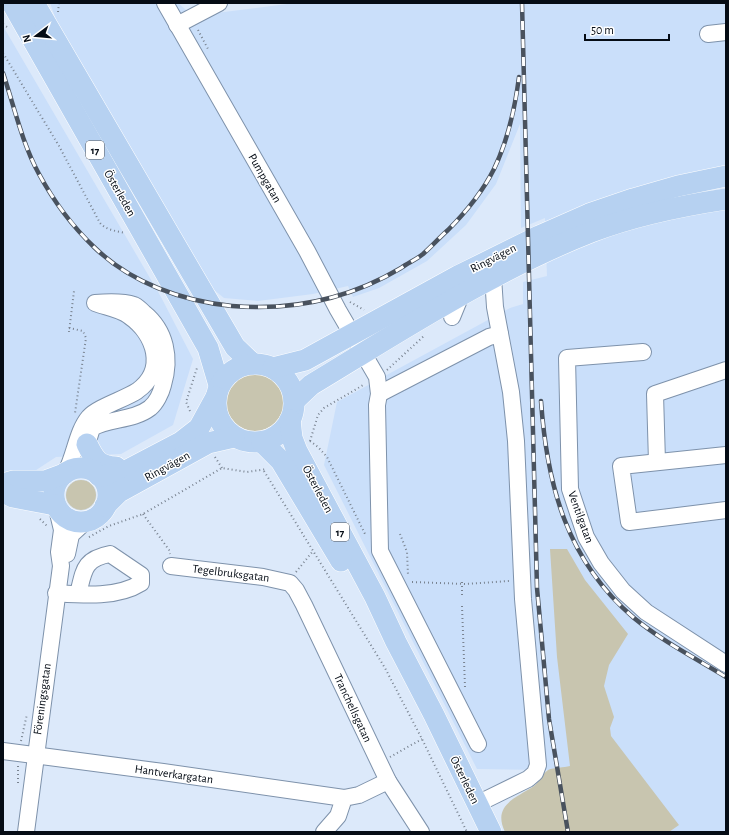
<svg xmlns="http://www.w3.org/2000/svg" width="729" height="835" font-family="'Alegreya Sans',sans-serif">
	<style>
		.built { fill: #cadffa }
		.green { fill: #c8c5af }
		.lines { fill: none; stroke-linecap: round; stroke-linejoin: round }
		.minor-casing { stroke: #7e92ab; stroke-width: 18 }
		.major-casing { stroke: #fff; stroke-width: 22 }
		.path { stroke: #798390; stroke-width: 2; stroke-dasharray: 1 3; stroke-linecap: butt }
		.minor { stroke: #fff; stroke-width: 16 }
		.major { stroke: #b6d1f1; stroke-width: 21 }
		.rail-casing { stroke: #49525e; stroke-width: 4.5 }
		.rail { stroke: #fff; stroke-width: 3; stroke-dasharray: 9; stroke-linecap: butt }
		.labels { text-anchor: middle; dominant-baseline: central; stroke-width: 3; stroke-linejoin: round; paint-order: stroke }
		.shield { fill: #fff; stroke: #50555b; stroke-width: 1 }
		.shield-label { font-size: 11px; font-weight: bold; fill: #050c15 }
		.street-label { font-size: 12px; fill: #050c15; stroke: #fff }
	</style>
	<rect width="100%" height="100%" fill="#dce9fa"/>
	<g class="built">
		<polygon points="50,3 178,3 199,21 216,13 295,3 726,3 726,832 561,832 548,770 477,769 324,465 337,402 510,308 523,304 523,282 547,276 545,218 521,228 520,124 496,184 466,225 427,261 379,288 353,297 348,286 313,294 258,301 224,298 208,285 62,36"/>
		<polygon points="3,26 161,297 193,359 173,425 121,454 56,457 27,476 3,477"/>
	</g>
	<g class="green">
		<circle cx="255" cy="402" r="29"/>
		<circle cx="81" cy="495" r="15"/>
		<path d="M 550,549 L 567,549 L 585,580 L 628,634 L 609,665 L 604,686 L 614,717 L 610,728 L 611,736 L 679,825 L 669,832 L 505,832 C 492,805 516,798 534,786 C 539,782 543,773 548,770 C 554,767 564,768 570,766 L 557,657 Z"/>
	</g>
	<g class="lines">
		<defs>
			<g id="minor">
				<polyline points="165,3 307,251 338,310 377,377 379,394 377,405 380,551 478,744"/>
				<polyline points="177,25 219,3"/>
				<polyline points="708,34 726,32"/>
				<polyline points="452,317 461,295"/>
				<polyline points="643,352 567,358 570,489 586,537 601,563 623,591 646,612 726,664"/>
				<polyline points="379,394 489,337 500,334"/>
				<polyline points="726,455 621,466 629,522 726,510"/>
				<polyline points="657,462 655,394 726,370"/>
				<path d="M 66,472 C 75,455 77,431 89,417 C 98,407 125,399 137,391 C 167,370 155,334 129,316 C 120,309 105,307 95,303 C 107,302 122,301 134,305 C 138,307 141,310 144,313 C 166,331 171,358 163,385 C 161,393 156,403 150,408 C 133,421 109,418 92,428 L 87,444 L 89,454"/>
				<polyline points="67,554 71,535 85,522"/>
				<polyline points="171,566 263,577 290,583 296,590 304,605 388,781 421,832"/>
				<path d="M 56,593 C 83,595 117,598 141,583 L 141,575 L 110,554 C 83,559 84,571 78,594"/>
				<polyline points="3,751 163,772 344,798"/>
				<polyline points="477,804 528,779 535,773 538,765 523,599 516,441 511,392 495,307 493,277"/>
				<polyline points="26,832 61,566 59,552 62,530 57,509"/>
				<polyline points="324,832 338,816 344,798 359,795 388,781"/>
			</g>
			<g id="major">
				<polyline points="12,3 208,348 219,385"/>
				<polyline points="34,3 235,347 253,364"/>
				<circle cx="255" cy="403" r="39"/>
				<polyline points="273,368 305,360 458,276 539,236 589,214 633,199 678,186 726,176"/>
				<path d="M 294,401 L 311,385 C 402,330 492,271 591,232 C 635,215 680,206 726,199"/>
				<polyline points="290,420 292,438 297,451 375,597 396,642 434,715 491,832"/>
				<polyline points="262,442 281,461 341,561"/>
				<path d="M 87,444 C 94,459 99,467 116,467"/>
				<circle cx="81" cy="495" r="27"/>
				<polyline points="99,476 120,474 181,442 199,428 216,397"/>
				<polyline points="3,484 13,481 45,481 64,474"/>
				<polyline points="3,492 13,497 55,505"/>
				<polyline points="105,506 119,492 208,443 234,437"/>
			</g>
		</defs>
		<use href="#minor" class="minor-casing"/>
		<use href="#major" class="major-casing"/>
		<g class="path">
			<polyline points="58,12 59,3"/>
			<polyline points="3,24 7,27"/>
			<polyline points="198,30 208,49"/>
			<path d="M 3,53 L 59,146 L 100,223 C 106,230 116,231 125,233"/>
			<polyline points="350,302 364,310"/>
			<polyline points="69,328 83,331 86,338 75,413"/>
			<polyline points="69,332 74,291"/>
			<polyline points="387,370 425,335"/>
			<polyline points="190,411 186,402 197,368"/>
			<polyline points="310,441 318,415 324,408 365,384"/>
			<polyline points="310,441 318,447 327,457 366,536"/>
			<polyline points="215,457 222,468"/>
			<polyline points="264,471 385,668 422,739 467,832"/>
			<polyline points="143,514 169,550 170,554"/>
			<polyline points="40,519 48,527"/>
			<polyline points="400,534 407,552 408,575"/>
			<polyline points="89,537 109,526 143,514 222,468 247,472 267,469"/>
			<polyline points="296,572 313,551"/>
			<polyline points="412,582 466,584 509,581"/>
			<polyline points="462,582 462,595"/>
			<polyline points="462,606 465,687"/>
			<polyline points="21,741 27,714"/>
			<polyline points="390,757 422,739"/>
			<polyline points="18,783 18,765"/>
		</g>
		<use href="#minor" class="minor"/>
		<use href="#major" class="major"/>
		<defs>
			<g id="rail">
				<polyline points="522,3 537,588 549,719 568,832"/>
				<path d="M 3,73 C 14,106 22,143 39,174 C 53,200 73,227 94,247 C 131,283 182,301 232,306 C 292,311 349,299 401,268 C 408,263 417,259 423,254 C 432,246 440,237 448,230 C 466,212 483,191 494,169 C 508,140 515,108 519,77"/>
				<path d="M 541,401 C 547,486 567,561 634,618 C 662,641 695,658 726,677"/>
			</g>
		</defs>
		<use href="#rail" class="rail-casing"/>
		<use href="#rail" class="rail"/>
	</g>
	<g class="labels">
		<g class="shield">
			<rect x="86" y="141" width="18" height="18" rx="3"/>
			<rect x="331" y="523" width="18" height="18" rx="3"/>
		</g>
		<g class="shield-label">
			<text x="95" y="150">17</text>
			<text x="340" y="532">17</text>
		</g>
		<g class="street-label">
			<text transform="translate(265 178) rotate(60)">Pumpgatan</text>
			<text transform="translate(120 193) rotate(60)">Österleden</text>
			<text transform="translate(493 258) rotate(-27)">Ringvägen</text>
			<text transform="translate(167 466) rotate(-29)">Ringvägen</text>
			<text transform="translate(318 489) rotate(62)">Österleden</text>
			<text transform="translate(581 517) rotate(70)">Ventilgatan</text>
			<text transform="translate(231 573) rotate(7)">Tegelbruksgatan</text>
			<text transform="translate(42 699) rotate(-82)">Föreningsgatan</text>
			<text transform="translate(353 708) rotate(65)">Tranchellsgatan</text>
			<text transform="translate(174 774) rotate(8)">Hantverkargatan</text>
			<text transform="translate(465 780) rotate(64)">Österleden</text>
		</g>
	</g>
	<rect width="729" height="835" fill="none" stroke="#050c15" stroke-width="8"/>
	<g transform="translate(36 36) rotate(254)" stroke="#ffffff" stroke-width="3" paint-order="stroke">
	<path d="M0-3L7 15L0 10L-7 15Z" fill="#050c15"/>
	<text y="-6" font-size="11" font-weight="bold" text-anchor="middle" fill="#050c15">N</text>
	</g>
	<path d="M585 34v6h84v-6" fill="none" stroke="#050c15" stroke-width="2"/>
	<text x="591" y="34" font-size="12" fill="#050c15" stroke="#ffffff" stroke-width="3" paint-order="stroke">50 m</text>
</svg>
